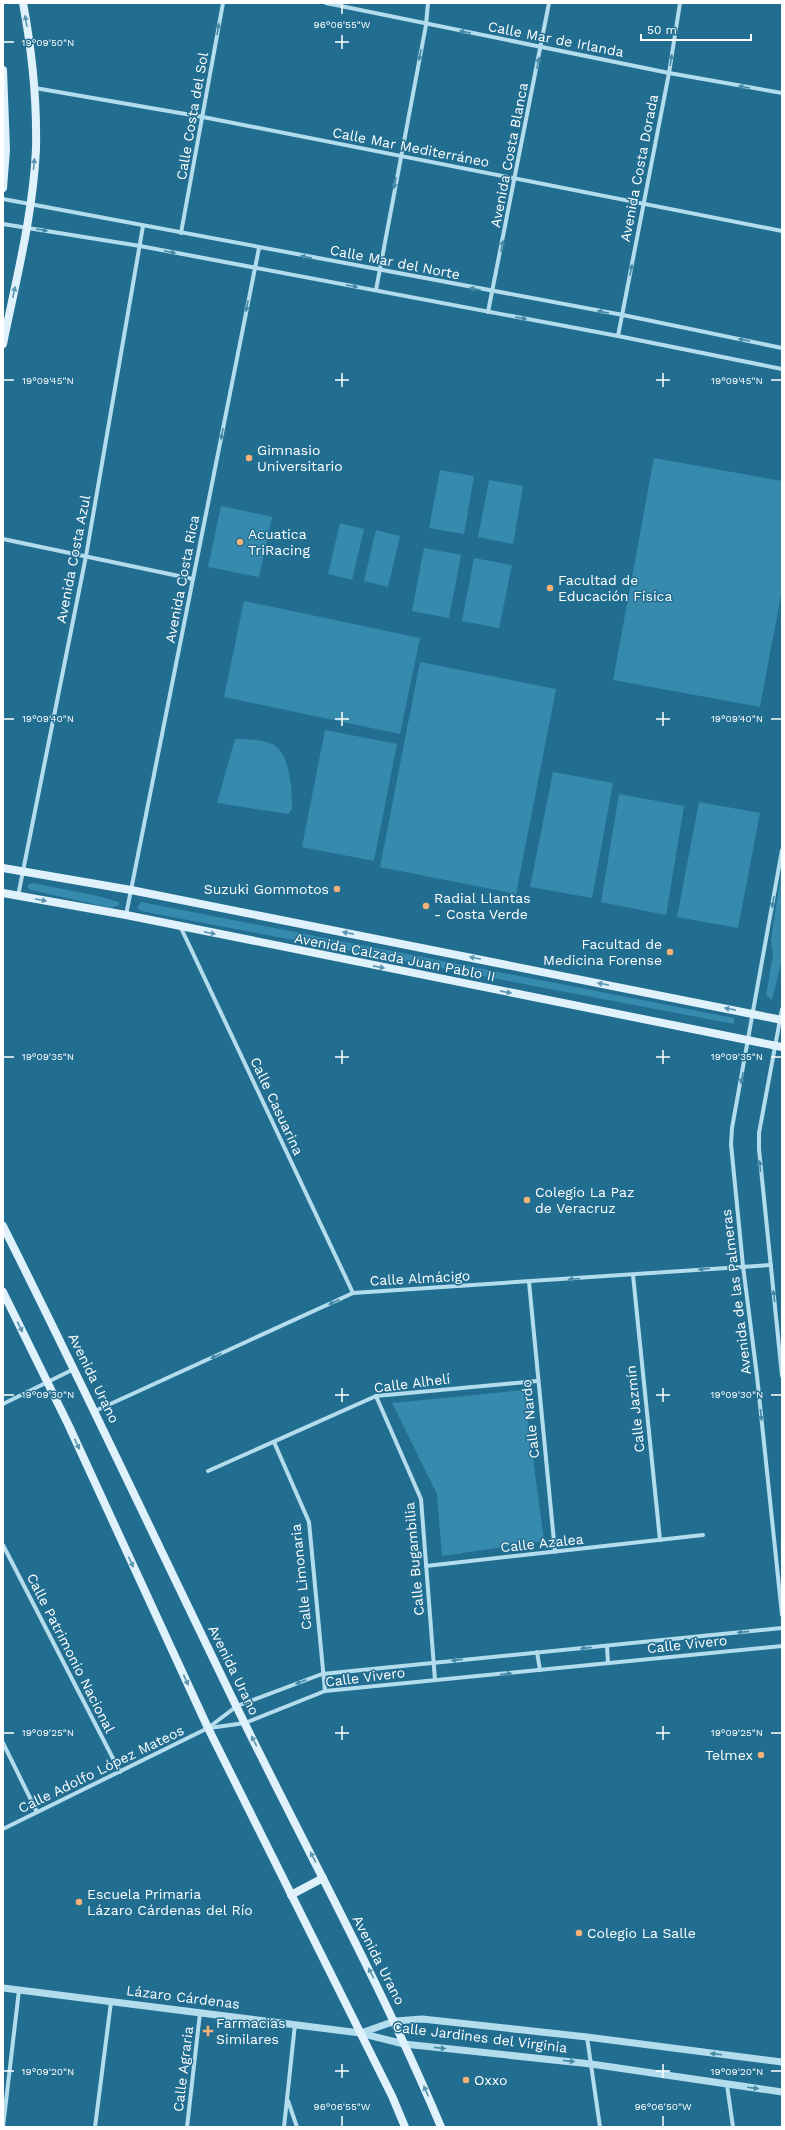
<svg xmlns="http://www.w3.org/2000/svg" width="785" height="2130" font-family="'Work Sans',sans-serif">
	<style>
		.green { fill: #368aae }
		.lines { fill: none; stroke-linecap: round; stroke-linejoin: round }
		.minor { stroke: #b3dced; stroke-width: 4 }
		.tertiary { stroke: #b3dced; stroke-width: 7 }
		.secondary { stroke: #dff1fa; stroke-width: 8 }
		.oneway { fill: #5b95b0 }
		.oneway2 { fill: #468aa8 }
		.ticks { fill: none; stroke: #fff; stroke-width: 1.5 }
		.poi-dot { fill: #f8b276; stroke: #226e91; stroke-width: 1.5 }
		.labels { text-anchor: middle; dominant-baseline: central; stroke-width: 3; stroke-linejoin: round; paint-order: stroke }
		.street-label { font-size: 14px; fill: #fff; stroke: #226e91 }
		.poi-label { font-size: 14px; fill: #fff; stroke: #226e91; text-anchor: start }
		.ticks-label { font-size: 10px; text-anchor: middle; fill: #fff; stroke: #226e91; stroke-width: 3; stroke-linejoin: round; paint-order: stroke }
	</style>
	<rect width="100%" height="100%" fill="#226e91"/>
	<g class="green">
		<polygon points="654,458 782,481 782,589 760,707 613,680"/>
		<polygon points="440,470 474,476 464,534 429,528"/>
		<polygon points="489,480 523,486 513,544 478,537"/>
		<polygon points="221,506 272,517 259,577 208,567"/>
		<polygon points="340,523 364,529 352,580 328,574"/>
		<polygon points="376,530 400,536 388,587 364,581"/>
		<polygon points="424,548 461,555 449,618 412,611"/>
		<polygon points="474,558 512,565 499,628 462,621"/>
		<polygon points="244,601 420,638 400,734 224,697"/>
		<polygon points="420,662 556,689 516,894 380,867"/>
		<polygon points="325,730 397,744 374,861 302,847"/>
		<path d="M 235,739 C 246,739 261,739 272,744 C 291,753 292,791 292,809 L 288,814 L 217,803 Z"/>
		<polygon points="553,772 613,783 592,898 530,887"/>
		<polygon points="619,794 684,806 666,915 601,902"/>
		<polygon points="699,802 760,813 738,928 677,917"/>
		<polygon points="782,867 782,960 772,1000 766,995 773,955 771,940"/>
		<polygon points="33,883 98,896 119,902 119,905 111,908 31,890 27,887 29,884"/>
		<polygon points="141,902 734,1018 734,1024 141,911 137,908"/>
		<polygon points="524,1390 544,1541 442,1556 437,1494 392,1403"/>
	</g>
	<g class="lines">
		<g class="minor">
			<polyline points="326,3 669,73 782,93"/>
			<polyline points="35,88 203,117 782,231"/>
			<polyline points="3,199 623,315 782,348"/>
			<polyline points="3,224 140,246 618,336 782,369"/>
			<polyline points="181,233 223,3"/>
			<polyline points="376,290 426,25 428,3"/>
			<polyline points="488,312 549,3"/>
			<polyline points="618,336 669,73 680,3"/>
			<polyline points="3,539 193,579"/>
			<polyline points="782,850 732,1128 731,1144 743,1266 757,1376 782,1615"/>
			<polyline points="18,896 86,556 143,226"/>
			<polyline points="126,915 259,248"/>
			<polyline points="181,928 353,1293"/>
			<polyline points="782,1009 759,1133 759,1149 782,1376"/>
			<polyline points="633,1275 660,1540"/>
			<polyline points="529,1282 555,1552"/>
			<polyline points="376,1396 421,1499 435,1680"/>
			<polyline points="3,1404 74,1369"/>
			<polyline points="95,1411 353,1293 771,1265"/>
			<polyline points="274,1442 309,1522 325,1691"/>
			<polyline points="208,1471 376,1396 537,1381"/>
			<polyline points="3,1545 120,1772"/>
			<polyline points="426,1566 703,1535"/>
			<polyline points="607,1646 608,1663"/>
			<polyline points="537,1652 540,1670"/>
			<polyline points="209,1728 245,1723 325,1691 782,1646"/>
			<polyline points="3,1743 37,1812"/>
			<polyline points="3,1829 208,1728 237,1706 322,1674 782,1628"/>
			<polyline points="587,2037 600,2127"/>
			<polyline points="727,2085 733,2127"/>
			<polyline points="288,2101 297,2127"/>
			<polyline points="3,2127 19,1990"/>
			<polyline points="95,2127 111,2002"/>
			<polyline points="187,2127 200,2013"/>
			<polyline points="284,2127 295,2024"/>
		</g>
		<g class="tertiary">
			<polyline points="3,1988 360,2033 404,2044 591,2064 782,2092"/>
			<polyline points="361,2033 395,2021 422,2019 587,2037 782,2062"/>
		</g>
		<g class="secondary">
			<polyline points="3,70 6,150 3,188"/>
			<path d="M 3,344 C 16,280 33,215 36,149 C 37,100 32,51 23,3"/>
			<polyline points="3,868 131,890 782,1020"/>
			<polyline points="3,893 126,915 782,1047"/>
			<path d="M 3,1226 C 86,1391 164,1558 245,1724 C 311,1858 383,1989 441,2127"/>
			<polyline points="3,1292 68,1424 208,1728 392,2096 405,2127"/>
			<polyline points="291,1895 323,1878"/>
		</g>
	</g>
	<defs><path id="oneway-solid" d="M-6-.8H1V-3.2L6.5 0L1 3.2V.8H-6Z"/></defs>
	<g class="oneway">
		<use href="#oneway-solid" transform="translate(26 21) rotate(-100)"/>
		<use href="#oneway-solid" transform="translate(34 164) rotate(-85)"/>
		<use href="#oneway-solid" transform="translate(14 292) rotate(-78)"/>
		<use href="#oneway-solid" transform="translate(41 900) rotate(10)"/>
		<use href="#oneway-solid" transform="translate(210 933) rotate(11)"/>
		<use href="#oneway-solid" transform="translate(348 933) rotate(-169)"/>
		<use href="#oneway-solid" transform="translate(475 958) rotate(-169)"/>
		<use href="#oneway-solid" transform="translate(379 967) rotate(11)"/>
		<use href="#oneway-solid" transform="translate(603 984) rotate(-169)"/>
		<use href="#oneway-solid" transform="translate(506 992) rotate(11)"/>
		<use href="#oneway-solid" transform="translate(730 1009) rotate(-169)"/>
		<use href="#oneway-solid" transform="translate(20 1327) rotate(64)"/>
		<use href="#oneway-solid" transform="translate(77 1444) rotate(65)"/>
		<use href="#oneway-solid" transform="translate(131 1562) rotate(65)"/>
		<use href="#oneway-solid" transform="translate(186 1680) rotate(65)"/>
		<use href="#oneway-solid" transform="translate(254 1741) rotate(-117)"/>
		<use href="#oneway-solid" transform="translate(313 1857) rotate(-117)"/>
		<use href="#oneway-solid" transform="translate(371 1973) rotate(-117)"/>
		<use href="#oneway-solid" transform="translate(426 2091) rotate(-114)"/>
	</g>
	<g class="oneway2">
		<use href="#oneway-solid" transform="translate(218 29) rotate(-80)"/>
		<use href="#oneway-solid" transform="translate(465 32) rotate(-169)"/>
		<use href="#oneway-solid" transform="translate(420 55) rotate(101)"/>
		<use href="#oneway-solid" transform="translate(671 60) rotate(-81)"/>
		<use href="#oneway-solid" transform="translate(538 63) rotate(-79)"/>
		<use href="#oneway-solid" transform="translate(744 87) rotate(-170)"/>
		<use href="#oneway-solid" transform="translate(395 183) rotate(101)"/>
		<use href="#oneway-solid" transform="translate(42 230) rotate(9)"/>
		<use href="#oneway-solid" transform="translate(502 246) rotate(-78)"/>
		<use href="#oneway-solid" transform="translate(170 252) rotate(11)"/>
		<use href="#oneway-solid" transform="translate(306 257) rotate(-169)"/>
		<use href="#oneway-solid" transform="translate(631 270) rotate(-79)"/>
		<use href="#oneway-solid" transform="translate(352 286) rotate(10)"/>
		<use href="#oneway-solid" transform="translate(475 289) rotate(-169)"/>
		<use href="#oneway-solid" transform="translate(247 306) rotate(101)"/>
		<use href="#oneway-solid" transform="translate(603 312) rotate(-170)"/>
		<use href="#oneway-solid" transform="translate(521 318) rotate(11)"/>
		<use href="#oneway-solid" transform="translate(744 340) rotate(-169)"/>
		<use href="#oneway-solid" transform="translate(222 434) rotate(101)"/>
		<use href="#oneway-solid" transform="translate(773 902) rotate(100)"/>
		<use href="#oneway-solid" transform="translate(742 1078) rotate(101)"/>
		<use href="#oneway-solid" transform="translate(760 1166) rotate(-96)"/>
		<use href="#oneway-solid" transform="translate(704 1269) rotate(175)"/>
		<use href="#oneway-solid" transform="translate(574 1279) rotate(176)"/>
		<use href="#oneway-solid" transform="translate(774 1296) rotate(-96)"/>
		<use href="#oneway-solid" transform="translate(334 1302) rotate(155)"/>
		<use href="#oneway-solid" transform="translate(216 1356) rotate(155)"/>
		<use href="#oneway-solid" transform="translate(761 1415) rotate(84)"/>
		<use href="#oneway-solid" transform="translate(743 1632) rotate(174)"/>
		<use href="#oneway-solid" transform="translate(586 1648) rotate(174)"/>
		<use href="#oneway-solid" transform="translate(457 1660) rotate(174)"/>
		<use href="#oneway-solid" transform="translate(506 1674) rotate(-6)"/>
		<use href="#oneway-solid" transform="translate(301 1682) rotate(159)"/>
		<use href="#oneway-solid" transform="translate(440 2048) rotate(6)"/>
		<use href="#oneway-solid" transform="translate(716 2054) rotate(-173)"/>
		<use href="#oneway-solid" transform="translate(569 2061) rotate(6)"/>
		<use href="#oneway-solid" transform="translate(753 2088) rotate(7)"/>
	</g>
	<path class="ticks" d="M 342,4 L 342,14M 342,35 L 342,49M 4,42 L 14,42M 335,42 L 349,42M 342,373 L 342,387M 663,373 L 663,387M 4,380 L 14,380M 335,380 L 349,380M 656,380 L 670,380M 771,380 L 781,380M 342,712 L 342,726M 663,712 L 663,726M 4,719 L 14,719M 335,719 L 349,719M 656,719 L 670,719M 771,719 L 781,719M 342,1050 L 342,1064M 663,1050 L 663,1064M 4,1057 L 14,1057M 335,1057 L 349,1057M 656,1057 L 670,1057M 771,1057 L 781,1057M 342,1388 L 342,1402M 663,1388 L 663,1402M 4,1395 L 14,1395M 335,1395 L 349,1395M 656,1395 L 670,1395M 771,1395 L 781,1395M 342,1726 L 342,1740M 663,1726 L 663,1740M 4,1733 L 14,1733M 335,1733 L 349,1733M 656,1733 L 670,1733M 771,1733 L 781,1733M 342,2064 L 342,2078M 663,2064 L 663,2078M 4,2071 L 14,2071M 335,2071 L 349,2071M 656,2071 L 670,2071M 771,2071 L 781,2071M 342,2116 L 342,2126M 663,2116 L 663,2126"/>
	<g class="poi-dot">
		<circle cx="249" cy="458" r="4"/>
		<circle cx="240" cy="542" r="4"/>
		<circle cx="550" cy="588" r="4"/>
		<circle cx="337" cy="889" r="4"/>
		<circle cx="426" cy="906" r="4"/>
		<circle cx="670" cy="952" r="4"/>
		<circle cx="527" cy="1200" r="4"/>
		<circle cx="761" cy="1755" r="4"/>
		<circle cx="79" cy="1902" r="4"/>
		<circle cx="579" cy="1933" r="4"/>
		<path d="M206 2025h4v4h4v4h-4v4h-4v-4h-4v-4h4z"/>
		<circle cx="466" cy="2080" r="4"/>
	</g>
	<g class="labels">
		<g class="street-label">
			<text transform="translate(556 39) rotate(11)">Calle Mar de Irlanda</text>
			<text transform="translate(192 116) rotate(-80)">Calle Costa del Sol</text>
			<text transform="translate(411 147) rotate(11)">Calle Mar Mediterráneo</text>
			<text transform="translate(509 155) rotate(-79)">Avenida Costa Blanca</text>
			<text transform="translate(639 168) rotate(-79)">Avenida Costa Dorada</text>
			<text transform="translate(395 262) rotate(11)">Calle Mar del Norte</text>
			<text transform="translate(73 559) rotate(-79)">Avenida Costa Azul</text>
			<text transform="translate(182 579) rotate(-79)">Avenida Costa Rica</text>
			<text transform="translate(395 957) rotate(11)">Avenida Calzada Juan Pablo II</text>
			<text transform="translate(277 1106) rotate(65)">Calle Casuarina</text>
			<text transform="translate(420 1278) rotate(-3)">Calle Almácigo</text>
			<text transform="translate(736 1292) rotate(-97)">Avenida de las Palmeras</text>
			<text transform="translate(94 1378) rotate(64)">Avenida Urano</text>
			<text transform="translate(412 1383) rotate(-7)">Calle Alhelí</text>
			<text transform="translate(635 1409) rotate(-96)">Calle Jazmín</text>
			<text transform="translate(530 1419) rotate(-96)">Calle Nardo</text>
			<text transform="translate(542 1543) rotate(-6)">Calle Azalea</text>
			<text transform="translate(414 1559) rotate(-95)">Calle Bugambilia</text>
			<text transform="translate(301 1577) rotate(-96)">Calle Limonaria</text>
			<text transform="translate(687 1644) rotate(-6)">Calle Vivero</text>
			<text transform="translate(71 1653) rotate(63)">Calle Patrimonio Nacional</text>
			<text transform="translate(234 1670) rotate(64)">Avenida Urano</text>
			<text transform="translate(365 1677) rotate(-7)">Calle Vivero</text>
			<text transform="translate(101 1769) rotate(-26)">Calle Adolfo López Mateos</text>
			<text transform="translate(379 1960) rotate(63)">Avenida Urano</text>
			<text transform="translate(183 1997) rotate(7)">Lázaro Cárdenas</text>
			<text transform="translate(480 2037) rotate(7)">Calle Jardines del Virginia</text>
			<text transform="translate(183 2069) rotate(-83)">Calle Agraria</text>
		</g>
		<g class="poi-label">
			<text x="257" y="450">Gimnasio<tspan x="257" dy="16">Universitario</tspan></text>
			<text x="248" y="534">Acuatica<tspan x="248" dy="16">TriRacing</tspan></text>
			<text x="558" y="580">Facultad de<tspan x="558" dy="16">Educación Física</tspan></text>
			<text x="329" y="889" text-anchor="end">Suzuki Gommotos</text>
			<text x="434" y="898">Radial Llantas<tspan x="434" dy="16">- Costa Verde</tspan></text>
			<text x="662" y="944" text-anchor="end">Facultad de<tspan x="662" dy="16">Medicina Forense</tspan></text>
			<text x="535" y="1192">Colegio La Paz<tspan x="535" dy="16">de Veracruz</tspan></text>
			<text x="753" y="1755" text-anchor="end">Telmex</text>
			<text x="87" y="1894">Escuela Primaria<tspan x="87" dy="16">Lázaro Cárdenas del Río</tspan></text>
			<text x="587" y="1933">Colegio La Salle</text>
			<text x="216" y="2023">Farmacias<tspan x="216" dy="16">Similares</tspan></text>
			<text x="474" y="2080">Oxxo</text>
		</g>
	</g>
	<g class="ticks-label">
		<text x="342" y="28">96°06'55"W</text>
		<text x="48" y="46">19°09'50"N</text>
		<text x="48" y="384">19°09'45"N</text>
		<text x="737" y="384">19°09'45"N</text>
		<text x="48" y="722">19°09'40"N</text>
		<text x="737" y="722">19°09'40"N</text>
		<text x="48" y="1060">19°09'35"N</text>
		<text x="737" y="1060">19°09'35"N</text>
		<text x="48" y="1398">19°09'30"N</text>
		<text x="737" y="1398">19°09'30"N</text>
		<text x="48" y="1736">19°09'25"N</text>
		<text x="737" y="1736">19°09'25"N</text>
		<text x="48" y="2075">19°09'20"N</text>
		<text x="737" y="2075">19°09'20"N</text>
		<text x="342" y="2110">96°06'55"W</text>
		<text x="663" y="2110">96°06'50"W</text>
	</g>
	<rect width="785" height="2130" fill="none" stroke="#ffffff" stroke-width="8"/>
	<path d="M641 34v6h110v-6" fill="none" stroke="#ffffff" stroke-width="2"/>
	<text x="647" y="34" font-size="12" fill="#ffffff" stroke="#226e91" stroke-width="3" paint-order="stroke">50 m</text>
</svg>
